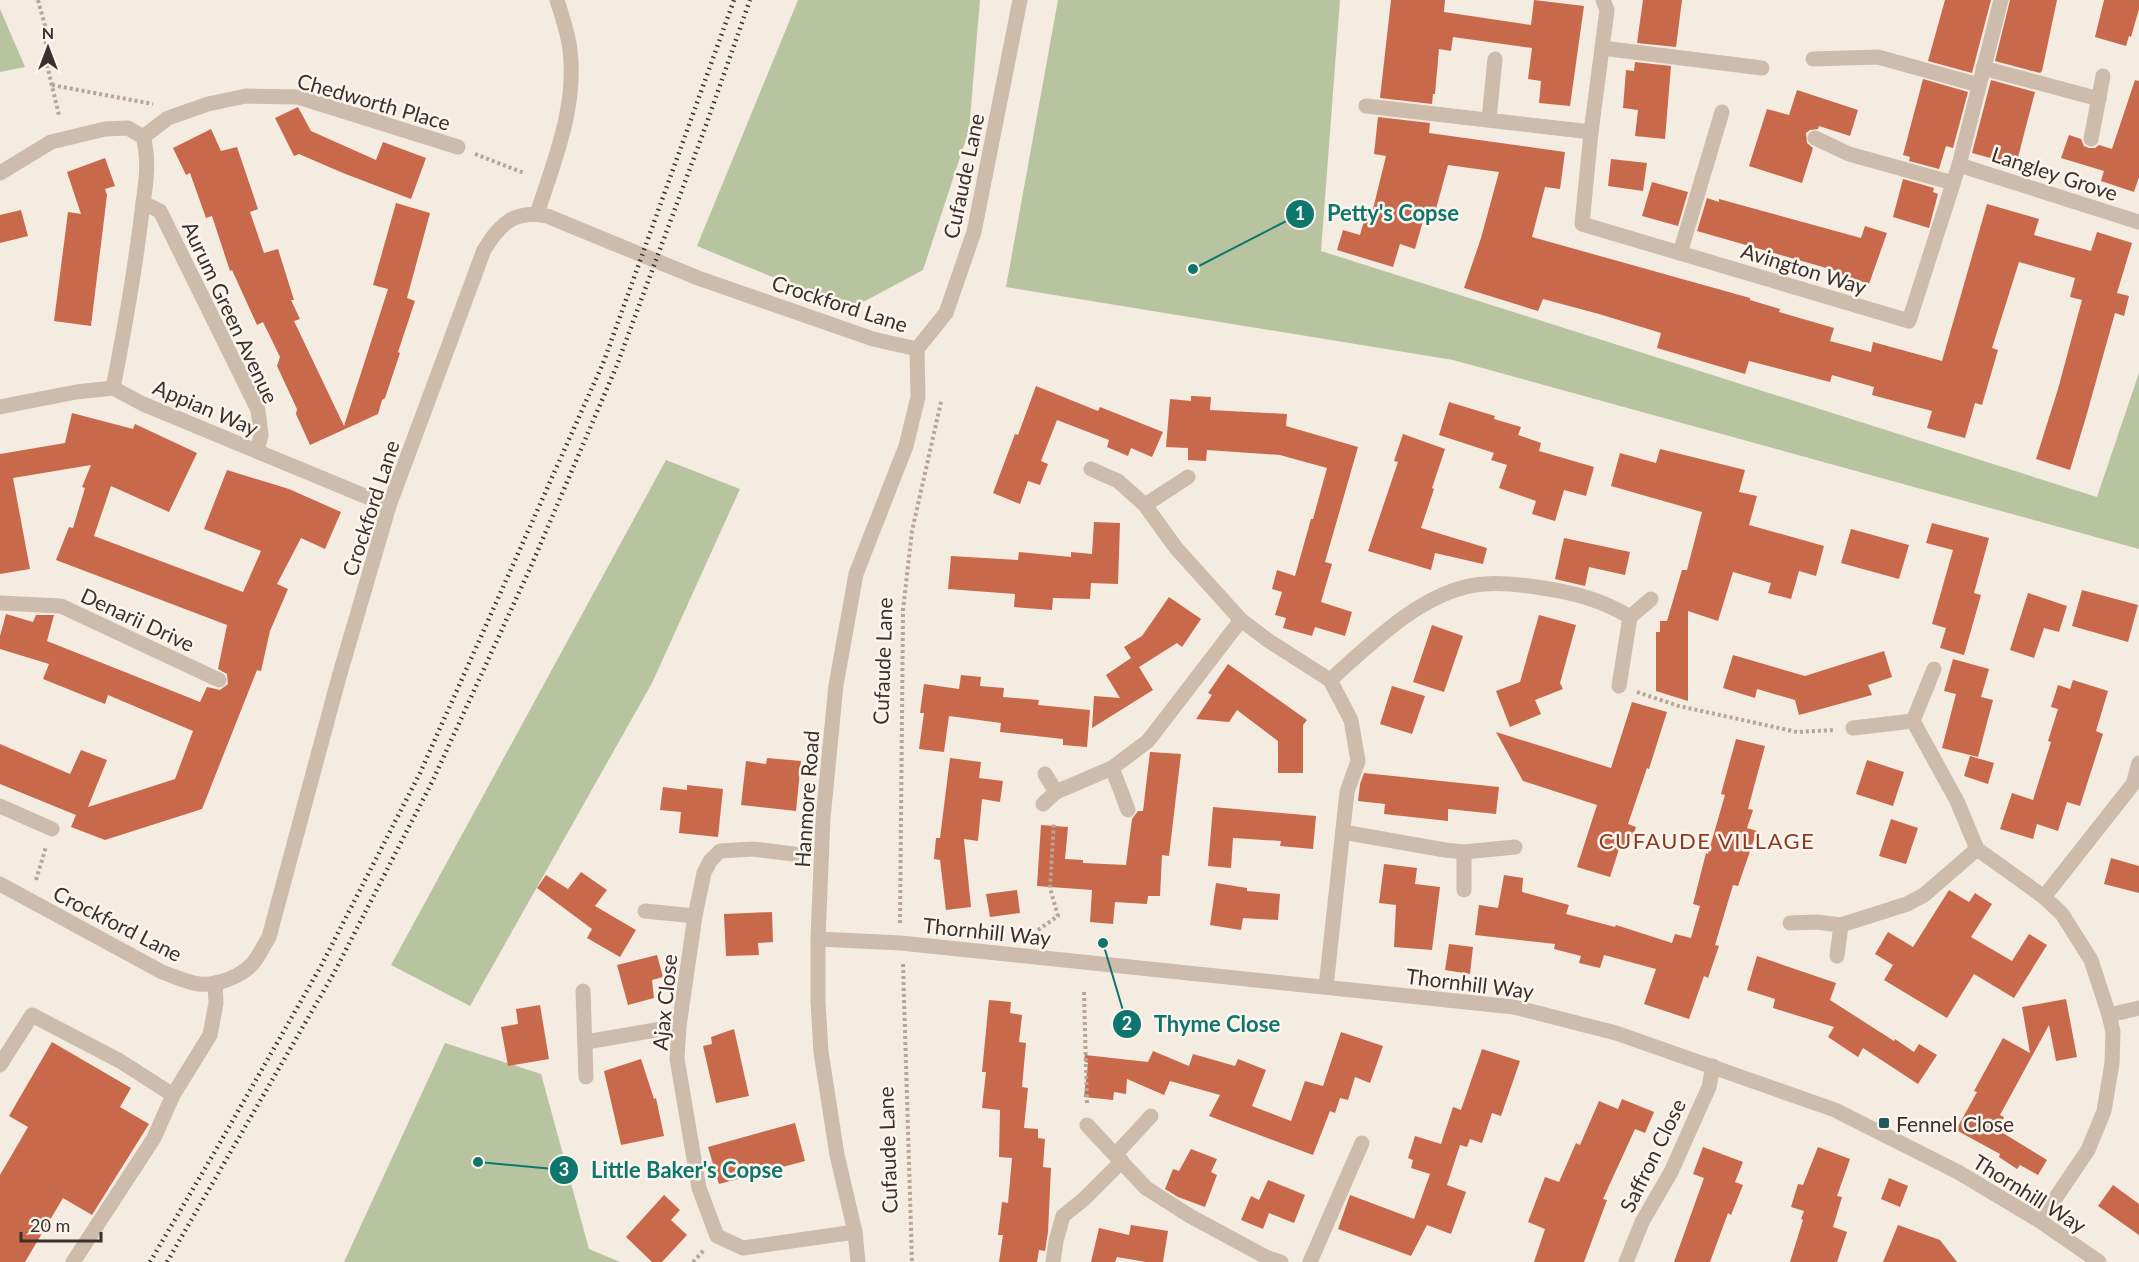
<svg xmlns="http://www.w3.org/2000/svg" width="2139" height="1262" font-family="Lato,sans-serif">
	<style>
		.green { fill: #b8c4a0 }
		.building { fill: #c8694b }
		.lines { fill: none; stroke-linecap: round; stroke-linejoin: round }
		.path { stroke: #b9a596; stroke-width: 4; stroke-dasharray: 3 3; stroke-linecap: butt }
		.service { stroke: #cdbbac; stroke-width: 15 }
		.minor { stroke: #cdbbac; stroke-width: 15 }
		.tertiary { stroke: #cdbbac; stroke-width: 15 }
		.rail { stroke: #3b302b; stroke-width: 4.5; stroke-dasharray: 1.5 4.5; stroke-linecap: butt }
		.poi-dot { fill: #1f5a5e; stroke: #fbf5ee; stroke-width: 2 }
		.labels { text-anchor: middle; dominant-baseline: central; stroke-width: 5; stroke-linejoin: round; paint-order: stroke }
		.street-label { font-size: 21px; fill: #3b302b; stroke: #fbf5ee }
		.poi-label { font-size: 21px; fill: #3b302b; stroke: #fbf5ee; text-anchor: start }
		.neighbourhood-label { font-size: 22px; letter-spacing: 1.5px; fill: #8c3b22; stroke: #fbf5ee }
		.leader { fill: none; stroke: #0f766e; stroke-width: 2 }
		.callout-dot { fill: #0f766e; stroke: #fbf5ee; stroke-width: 2 }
		.mark-label { font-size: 18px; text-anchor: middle; font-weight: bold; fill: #fff }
		.callout-label { font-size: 22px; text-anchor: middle; font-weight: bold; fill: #0f766e; stroke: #fbf5ee; stroke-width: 5; stroke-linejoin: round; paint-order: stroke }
	</style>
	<rect width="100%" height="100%" fill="#f4ebe1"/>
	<g class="green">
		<polygon points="798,0 980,0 969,130 923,270 850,309 697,246"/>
		<polygon points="1058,0 1340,0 1321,251 2097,497 2139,373 2139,549 1453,360 1006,287"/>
		<polygon points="0,9 25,67 0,72"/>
		<polygon points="666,460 740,489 652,683 470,1006 391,965"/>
		<polygon points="445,1043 541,1074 589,1249 620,1262 344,1262"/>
	</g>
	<g class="building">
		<polygon points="1391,0 1445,0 1444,12 1531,25 1534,0 1584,6 1570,106 1539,103 1541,81 1528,79 1532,48 1453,37 1451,51 1439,49 1435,94 1433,94 1432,104 1380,98"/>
		<polygon points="1643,0 1682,0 1676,47 1637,43"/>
		<polygon points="1945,0 1991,0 1972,73 1928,61"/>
		<polygon points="2010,0 2057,0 2042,71 2040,73 1995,61"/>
		<polygon points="2104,0 2139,0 2139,9 2131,37 2129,36 2126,46 2095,37"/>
		<polygon points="1635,62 1671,66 1665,139 1635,136 1638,110 1623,108 1626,70 1634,71"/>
		<polygon points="1923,79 1968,92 1953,148 1946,146 1939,169 1909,161 1910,157 1903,155"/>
		<polygon points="1991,80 2035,92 2016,165 1972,153"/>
		<polygon points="2135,80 2139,81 2139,177 2134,192 2101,181 2104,171 2061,158 2069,135 2081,139 2084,146 2089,148 2095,148 2099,145 2112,149"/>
		<polygon points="1797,90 1858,110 1850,136 1819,126 1818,129 1810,130 1806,133 1807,143 1813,148 1802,183 1749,166 1767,109 1789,115"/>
		<polygon points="298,107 311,131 376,160 383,142 426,158 411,199 343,173 299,154 294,156 275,118"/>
		<polygon points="1378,117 1430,123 1429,133 1565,152 1560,189 1545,187 1532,237 1750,298 1750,300 1780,309 1779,312 1834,328 1830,341 1871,352 1873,342 1942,361 1987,204 2039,219 2034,235 2091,251 2097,232 2132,243 2117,293 2129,296 2124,316 2115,313 2086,417 2070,470 2036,459 2058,389 2082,300 2070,297 2075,278 2019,262 1992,348 1998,350 1982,405 1975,403 1965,438 1927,428 1932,411 1872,395 1874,387 1832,375 1830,382 1749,361 1745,374 1657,348 1661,333 1599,314 1543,299 1538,311 1464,288 1481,238 1499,172 1448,165 1434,216 1425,214 1415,249 1400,244 1393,267 1337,250 1343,230 1360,235 1368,207 1373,209 1386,156 1374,154"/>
		<polygon points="211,129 221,151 237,147 258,209 250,212 264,253 278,249 294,300 291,300 300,319 294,321 344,426 388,289 373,285 396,203 430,213 407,298 415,301 398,352 400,353 385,398 382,400 378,414 310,445 296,414 297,409 277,366 280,357 263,322 257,325 232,270 230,271 212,216 206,218 190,173 186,175 173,148"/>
		<polygon points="105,158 115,186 105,189 107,195 91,326 54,321 68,212 81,214 67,172"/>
		<polygon points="1611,159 1647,163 1643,191 1608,186"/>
		<polygon points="1903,179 1934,188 1933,192 1938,194 1929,228 1893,217"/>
		<polygon points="1652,182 1688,192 1678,226 1642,216"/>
		<polygon points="1707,198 1719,202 1719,199 1861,238 1865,226 1887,233 1869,284 1837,273 1837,271 1697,231"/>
		<polygon points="21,210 28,236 0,243 0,215"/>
		<polygon points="1036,386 1098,411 1100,407 1163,432 1152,457 1131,448 1128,456 1107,447 1109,440 1057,420 1041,461 1048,464 1040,485 1028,481 1020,504 993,493 1015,434 1018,435"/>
		<polygon points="1191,396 1211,397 1210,410 1287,414 1286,426 1358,447 1325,562 1332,564 1321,602 1352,612 1345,636 1315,627 1312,636 1283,628 1286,618 1275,615 1282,592 1272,589 1277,570 1295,576 1311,519 1313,519 1327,468 1280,455 1207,450 1206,461 1188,460 1188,448 1166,447 1170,399 1191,401"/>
		<polygon points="1449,402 1495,416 1494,419 1521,427 1518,435 1541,443 1539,451 1594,467 1586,496 1564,490 1555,521 1532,514 1536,501 1499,488 1507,465 1491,460 1494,453 1439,435"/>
		<polygon points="72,413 133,429 135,424 197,453 169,512 111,486 94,536 243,592 261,551 204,529 227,470 289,489 341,512 325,549 301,538 277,584 288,589 270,631 261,671 257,670 202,809 105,840 71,827 76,815 0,784 0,744 70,774 81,750 107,760 88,807 175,779 193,731 108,695 105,704 43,679 49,664 0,649 0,636 6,614 33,622 36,615 54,615 47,641 200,702 207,687 220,690 228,684 227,674 218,669 227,625 56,560 69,527 73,528 85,488 82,487 91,465 13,478 30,569 0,574 0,454 65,443"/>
		<polygon points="1403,434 1445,449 1432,488 1434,489 1421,528 1487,548 1483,564 1435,553 1431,570 1368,551 1398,462 1394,461"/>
		<polygon points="1660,449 1745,470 1739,492 1757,496 1749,525 1824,546 1816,576 1799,571 1791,599 1768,593 1771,583 1733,572 1718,621 1688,611 1688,701 1656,691 1656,632 1660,632 1660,621 1667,621 1682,570 1687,570 1702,512 1611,486 1620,453 1656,463"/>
		<polygon points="1094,522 1120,523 1118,584 1091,583 1090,599 1053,598 1052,610 1014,607 1015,594 948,589 951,556 1018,560 1019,552 1071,557 1071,552 1092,554"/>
		<polygon points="1932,523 1989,538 1974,593 1981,595 1964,655 1940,648 1946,628 1932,624 1953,550 1926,543"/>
		<polygon points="1851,529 1909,545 1899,579 1841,563"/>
		<polygon points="1564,538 1630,552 1625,575 1589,567 1585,586 1555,579"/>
		<polygon points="2082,590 2138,605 2128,642 2072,626"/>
		<polygon points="2028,593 2067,606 2059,632 2044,628 2034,658 2010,650"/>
		<polygon points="1169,597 1201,619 1182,647 1177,643 1139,667 1153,690 1092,728 1094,696 1120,698 1106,675 1131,658 1124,647 1142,636"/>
		<polygon points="1539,615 1576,625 1560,683 1563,689 1535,700 1541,714 1510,727 1496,691 1520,682"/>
		<polygon points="1432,625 1463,636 1444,692 1413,682"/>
		<polygon points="1884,651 1892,677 1868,685 1872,695 1799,715 1795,700 1757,689 1755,698 1723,688 1733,655 1805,676"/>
		<polygon points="1953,659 1989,669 1981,697 1993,700 1978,757 1942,748 1956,694 1944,691"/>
		<polygon points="1228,664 1307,720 1303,725 1303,773 1278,773 1278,741 1237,710 1229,722 1196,719 1212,695 1208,693"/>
		<polygon points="961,675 981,677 980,686 1004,688 1003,697 1039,700 1038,705 1090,710 1087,747 1063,745 1063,739 1000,732 1001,723 949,716 944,752 919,749 924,713 920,713 924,684 959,689"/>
		<polygon points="2073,680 2108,691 2096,731 2103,734 2080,806 2067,802 2058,831 2037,824 2033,839 2000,829 2012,793 2033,800 2051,742 2048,741 2058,709 2051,707 2058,685 2070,689"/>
		<polygon points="1392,686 1425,696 1412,734 1380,724"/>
		<polygon points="1632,702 1667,712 1649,769 1647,768 1628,824 1636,827 1629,848 1620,846 1610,877 1577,867 1597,805 1523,781 1496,732 1611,768"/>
		<polygon points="1736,739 1765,746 1748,809 1753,810 1747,828 1757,831 1738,886 1733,885 1715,945 1719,946 1708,978 1704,976 1689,1019 1644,1004 1656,969 1604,955 1600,968 1579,963 1581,956 1554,949 1555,944 1475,935 1479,905 1498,908 1504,875 1523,878 1522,892 1569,905 1566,914 1615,927 1616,925 1672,943 1675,934 1691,938 1700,906 1693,904 1706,853 1708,854 1725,795 1721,794"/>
		<polygon points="1150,752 1181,754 1169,856 1162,855 1160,896 1148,896 1147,904 1115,902 1113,924 1090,922 1092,890 1037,886 1041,825 1068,827 1065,859 1083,860 1083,863 1126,865 1132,819 1138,811 1143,811"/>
		<polygon points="1970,756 1994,763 1988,784 1964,776"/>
		<polygon points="767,758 801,761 796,811 741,805 746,761 766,764"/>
		<polygon points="950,758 981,762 979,778 1003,781 1000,802 982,799 978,841 964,839 971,907 946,910 940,860 934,859 936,838 940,838"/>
		<polygon points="1867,760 1904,772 1893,806 1856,794"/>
		<polygon points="1364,773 1499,787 1496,814 1448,809 1448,821 1384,814 1385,804 1358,801 1360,784"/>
		<polygon points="687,785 723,789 718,837 679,833 681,812 660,810 663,787 687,790"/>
		<polygon points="1213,807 1316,816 1313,849 1280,846 1281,841 1233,838 1231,868 1208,866"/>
		<polygon points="1891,819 1918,828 1906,864 1879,856"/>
		<polygon points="2111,858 2139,866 2139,893 2104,884"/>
		<polygon points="1384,864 1417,868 1415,884 1440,887 1432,950 1394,947 1396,905 1379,903"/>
		<polygon points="581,872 607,890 595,906 636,930 620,957 587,938 592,929 537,888 546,875 568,889"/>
		<polygon points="1216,883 1247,888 1247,891 1280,894 1278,920 1243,918 1241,930 1210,925"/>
		<polygon points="1017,890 1020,913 990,917 986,894"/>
		<polygon points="1949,890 1969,902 1975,893 1992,904 1971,937 2012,961 2029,934 2047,945 2014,998 1974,974 1947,1018 1884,980 1893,965 1875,954 1888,932 1913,947"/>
		<polygon points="772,912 773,942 758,943 759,955 726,956 724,914"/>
		<polygon points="1449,944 1473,947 1470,974 1445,970"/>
		<polygon points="657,955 663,977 652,980 654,998 628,1005 617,965"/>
		<polygon points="1757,956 1836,983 1830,1000 1894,1041 1895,1039 1914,1052 1919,1044 1937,1055 1918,1084 1863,1048 1858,1057 1828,1037 1834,1027 1773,1008 1775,999 1747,990"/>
		<polygon points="2066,999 2077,1057 2056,1061 2049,1025 2000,1115 2004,1117 1998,1130 2047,1160 2038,1175 2020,1165 2017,1169 1999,1157 2000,1154 1956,1130 1977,1092 1974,1091 2003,1038 2030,1053 2022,1007"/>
		<polygon points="989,1000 1011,1002 1010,1013 1022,1015 1019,1042 1026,1043 1022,1087 1028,1088 1024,1128 1038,1129 1038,1138 1045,1139 1043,1167 1051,1168 1048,1232 1045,1251 1039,1250 1037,1262 999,1262 1003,1235 998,1235 1002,1202 1008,1203 1012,1158 999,1157 1000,1110 982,1108 986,1072 982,1072"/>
		<polygon points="540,1005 549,1059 508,1066 501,1027 518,1024 516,1009"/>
		<polygon points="734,1029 749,1096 716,1103 703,1046 712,1044 711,1037"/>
		<polygon points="1341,1032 1383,1046 1370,1083 1355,1077 1348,1100 1340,1098 1335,1113 1330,1111 1313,1155 1209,1116 1220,1095 1170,1081 1164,1095 1127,1079 1126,1094 1114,1092 1113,1100 1084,1097 1088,1063 1084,1061 1085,1055 1148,1062 1153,1051 1189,1066 1193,1054 1235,1066 1238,1059 1266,1070 1252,1106 1291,1121 1305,1081 1323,1086"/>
		<polygon points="52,1042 131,1088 120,1107 149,1124 92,1215 63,1198 25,1262 0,1262 0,1175 28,1127 9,1116"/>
		<polygon points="1482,1049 1520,1061 1501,1116 1492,1113 1482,1143 1470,1139 1467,1147 1460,1145 1447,1185 1466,1192 1451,1234 1427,1225 1411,1256 1338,1229 1350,1195 1414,1219 1430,1174 1411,1168 1413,1160 1408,1158 1415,1136 1441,1144 1453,1107 1461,1110"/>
		<polygon points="641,1059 654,1099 656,1098 664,1136 621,1145 604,1071"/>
		<polygon points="1622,1099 1654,1112 1645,1133 1635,1129 1603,1199 1607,1200 1584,1262 1534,1262 1545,1229 1528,1222 1545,1177 1559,1182 1576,1143 1580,1145 1599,1101 1618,1109"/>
		<polygon points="795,1123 805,1161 719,1184 708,1147"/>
		<polygon points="1703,1147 1743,1162 1735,1182 1743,1185 1731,1215 1728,1213 1710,1262 1674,1262 1704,1178 1693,1174"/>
		<polygon points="1818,1147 1850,1159 1837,1196 1842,1197 1833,1227 1847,1232 1837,1262 1790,1262 1803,1220 1801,1219 1804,1211 1791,1207 1798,1184 1803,1185"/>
		<polygon points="1191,1149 1217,1159 1211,1172 1217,1175 1205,1207 1178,1197 1165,1189 1173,1169 1179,1171"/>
		<polygon points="1889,1178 1908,1186 1900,1207 1881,1199"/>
		<polygon points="1268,1180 1305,1195 1294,1223 1269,1213 1263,1229 1241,1220 1251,1196 1259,1200"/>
		<polygon points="2113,1185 2139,1204 2139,1235 2098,1206"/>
		<polygon points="664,1195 680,1210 671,1220 687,1235 662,1262 652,1262 626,1237"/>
		<polygon points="1131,1225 1168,1231 1163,1262 1146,1262 1117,1257 1115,1262 1091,1262 1099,1228 1129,1235"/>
		<polygon points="1898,1225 1940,1240 1957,1262 1883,1262"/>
	</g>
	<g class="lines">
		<g class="path">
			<polyline points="38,0 45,26 47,65 59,115"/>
			<polyline points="52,85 153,104"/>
			<polyline points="475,154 524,173"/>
			<polyline points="1637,692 1679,706 1797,732 1834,730"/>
			<polyline points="36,880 46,847"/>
			<polyline points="900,923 903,610 912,531 941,402"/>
			<polyline points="1038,930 1058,916 1050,888 1054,822"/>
			<polyline points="903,964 912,1262"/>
			<polyline points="1084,992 1087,1105"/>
			<polyline points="693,1262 705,1249"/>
		</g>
		<g class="service">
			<polyline points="1602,48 1762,68"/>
			<polyline points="1813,59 1878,57 1979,85"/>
			<polyline points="1983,68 2099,99"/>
			<polyline points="1815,138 1849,154 1953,183"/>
			<polyline points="2091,139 2103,76"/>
			<polyline points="1680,253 1722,112"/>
			<polyline points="0,1065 32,1015 120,1061 173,1095"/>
			<polyline points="73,1262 154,1138 173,1095 210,1035 216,1003 215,983"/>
			<polyline points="1053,1262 1056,1241 1063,1216 1084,1199 1122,1161"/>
		</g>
		<g class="minor">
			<polyline points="1603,0 1607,10 1591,132 1582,224 1909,321 1959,165 2001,0"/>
			<polyline points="1366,106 1591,132"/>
			<polyline points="1489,119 1495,59"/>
			<polyline points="143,137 168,118 208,104 246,96 298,97 458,147"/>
			<polyline points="1959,165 2139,222"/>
			<path d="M 0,173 L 51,142 L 105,129 L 128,128 L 143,137 C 151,164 144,192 141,219 C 134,276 124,332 113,388"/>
			<polyline points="143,203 160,211 258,410 261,435 257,451"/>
			<path d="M 537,214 C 554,161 577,107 570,50 C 568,33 562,16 557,0"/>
			<polyline points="917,349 946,313 974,232 1020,0"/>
			<polyline points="0,407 76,392 113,388 143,404 389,506"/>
			<polyline points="1091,469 1118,481 1145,505 1176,548 1241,620 1269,641 1330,680 1351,720 1358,761 1347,792 1326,987"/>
			<polyline points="1145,505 1188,477"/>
			<polyline points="0,603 61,606 219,680"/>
			<path d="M 1330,680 C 1372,643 1425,588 1484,584 C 1503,582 1524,585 1543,588 C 1575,593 1602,600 1630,617"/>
			<polyline points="1619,686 1630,617 1651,599"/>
			<polyline points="1913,721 1957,801 1977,849 2044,897 2062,914 2091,960 2109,1015 2113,1032 2112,1063 2104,1111 2088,1150 2040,1221"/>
			<polyline points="1853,728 1913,721 1934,669"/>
			<polyline points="1112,768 1128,810"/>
			<polyline points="1056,792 1112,768 1148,741 1241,620"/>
			<polyline points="1043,804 1056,792 1045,774"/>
			<polyline points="0,806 52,829"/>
			<polyline points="1343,832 1445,850 1464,852 1515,847"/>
			<polyline points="794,854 753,849 720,851 710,861 704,873 695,916 679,1026 677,1059 699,1188 717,1236 743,1248 855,1232"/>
			<polyline points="1464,890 1464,852"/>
			<polyline points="2044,897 2133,784 2139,763"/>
			<polyline points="645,911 695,916"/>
			<polyline points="1790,923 1816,922 1841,925 1907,904 1924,895 1977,849"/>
			<polyline points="818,939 901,943 1514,1007 1616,1033 1835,1110 1958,1172 2040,1221 2099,1262"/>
			<polyline points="1837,956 1841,925"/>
			<polyline points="583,991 586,1077"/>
			<polyline points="2109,1015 2139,1008"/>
			<polyline points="586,1042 679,1026"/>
			<polyline points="1087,1125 1146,1188 1190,1216 1266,1257 1281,1262"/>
			<polyline points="1116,1154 1151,1116"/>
			<polyline points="1310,1262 1362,1143"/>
			<polyline points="1626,1262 1642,1222 1671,1172 1709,1087 1713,1066"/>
		</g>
		<path class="tertiary" d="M 0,884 L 162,972 C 174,976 186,982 199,984 C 217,986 243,976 254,962 C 260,954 264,945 269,937 L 339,677 L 389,506 L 484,250 C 500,223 515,210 547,216 L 698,278 L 873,339 L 917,349 L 918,397 L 906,446 L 856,574 L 836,685 L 823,818 L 818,939 L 818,1001 L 821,1052 L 837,1155 L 855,1232 L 858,1262"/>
		<g class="rail">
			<polyline points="150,1262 217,1148 321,966 420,773 604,361 734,0"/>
			<polyline points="167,1262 334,973 433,780 532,564 617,365 705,128 750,0"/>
		</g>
	</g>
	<rect class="poi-dot" x="1878" y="1117" width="12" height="12" rx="3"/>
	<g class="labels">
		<g class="street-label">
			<text transform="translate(374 101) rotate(16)">Chedworth Place</text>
			<text transform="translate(2055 173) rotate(18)">Langley Grove</text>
			<text transform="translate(963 176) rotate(-78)">Cufaude Lane</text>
			<text transform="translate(1804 268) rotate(17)">Avington Way</text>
			<text transform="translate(840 303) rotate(18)">Crockford Lane</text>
			<text transform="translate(231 312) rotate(65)">Aurum Green Avenue</text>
			<text transform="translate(206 407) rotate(23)">Appian Way</text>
			<text transform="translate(370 508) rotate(-72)">Crockford Lane</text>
			<text transform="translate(138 619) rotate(25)">Denarii Drive</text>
			<text transform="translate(882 661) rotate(-88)">Cufaude Lane</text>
			<text transform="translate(806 799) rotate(-86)">Hanmore Road</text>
			<text transform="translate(118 923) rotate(27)">Crockford Lane</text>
			<text transform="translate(987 931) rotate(6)">Thornhill Way</text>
			<text transform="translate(1470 983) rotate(7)">Thornhill Way</text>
			<text transform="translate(664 1002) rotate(-84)">Ajax Close</text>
			<text transform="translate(887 1150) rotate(-92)">Cufaude Lane</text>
			<text transform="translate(1652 1155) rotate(-64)">Saffron Close</text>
			<text transform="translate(2030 1193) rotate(32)">Thornhill Way</text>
		</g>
		<g class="poi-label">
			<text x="1896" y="1123">Fennel Close</text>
		</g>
		<g class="neighbourhood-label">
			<text x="1707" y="840">CUFAUDE VILLAGE</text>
		</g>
	</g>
	<path class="leader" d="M1193 269L1300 214M1103 943L1127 1024M478 1162L564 1170"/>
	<g class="callout-dot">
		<circle cx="1193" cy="269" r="6"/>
		<circle cx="1103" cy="943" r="6"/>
		<circle cx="478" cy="1162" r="6"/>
		<circle cx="1300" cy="214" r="15"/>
		<circle cx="1127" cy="1024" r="15"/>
		<circle cx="564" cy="1170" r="15"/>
	</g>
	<g class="mark-label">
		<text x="1300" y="220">1</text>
		<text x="1127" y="1030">2</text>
		<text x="564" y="1176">3</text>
	</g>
	<g class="callout-label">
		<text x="1393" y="221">Petty's Copse</text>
		<text x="1217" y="1032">Thyme Close</text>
		<text x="687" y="1178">Little Baker's Copse</text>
	</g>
	<g transform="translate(48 48)" stroke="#fbf5ee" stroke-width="4.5" paint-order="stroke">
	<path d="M0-4.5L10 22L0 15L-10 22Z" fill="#3b302b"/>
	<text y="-9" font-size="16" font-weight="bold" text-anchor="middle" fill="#3b302b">N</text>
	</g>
	<path d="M21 1232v9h80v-9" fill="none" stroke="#3b302b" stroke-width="3"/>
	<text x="30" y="1232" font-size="18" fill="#3b302b" stroke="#fbf5ee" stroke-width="4.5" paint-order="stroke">20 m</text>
</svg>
